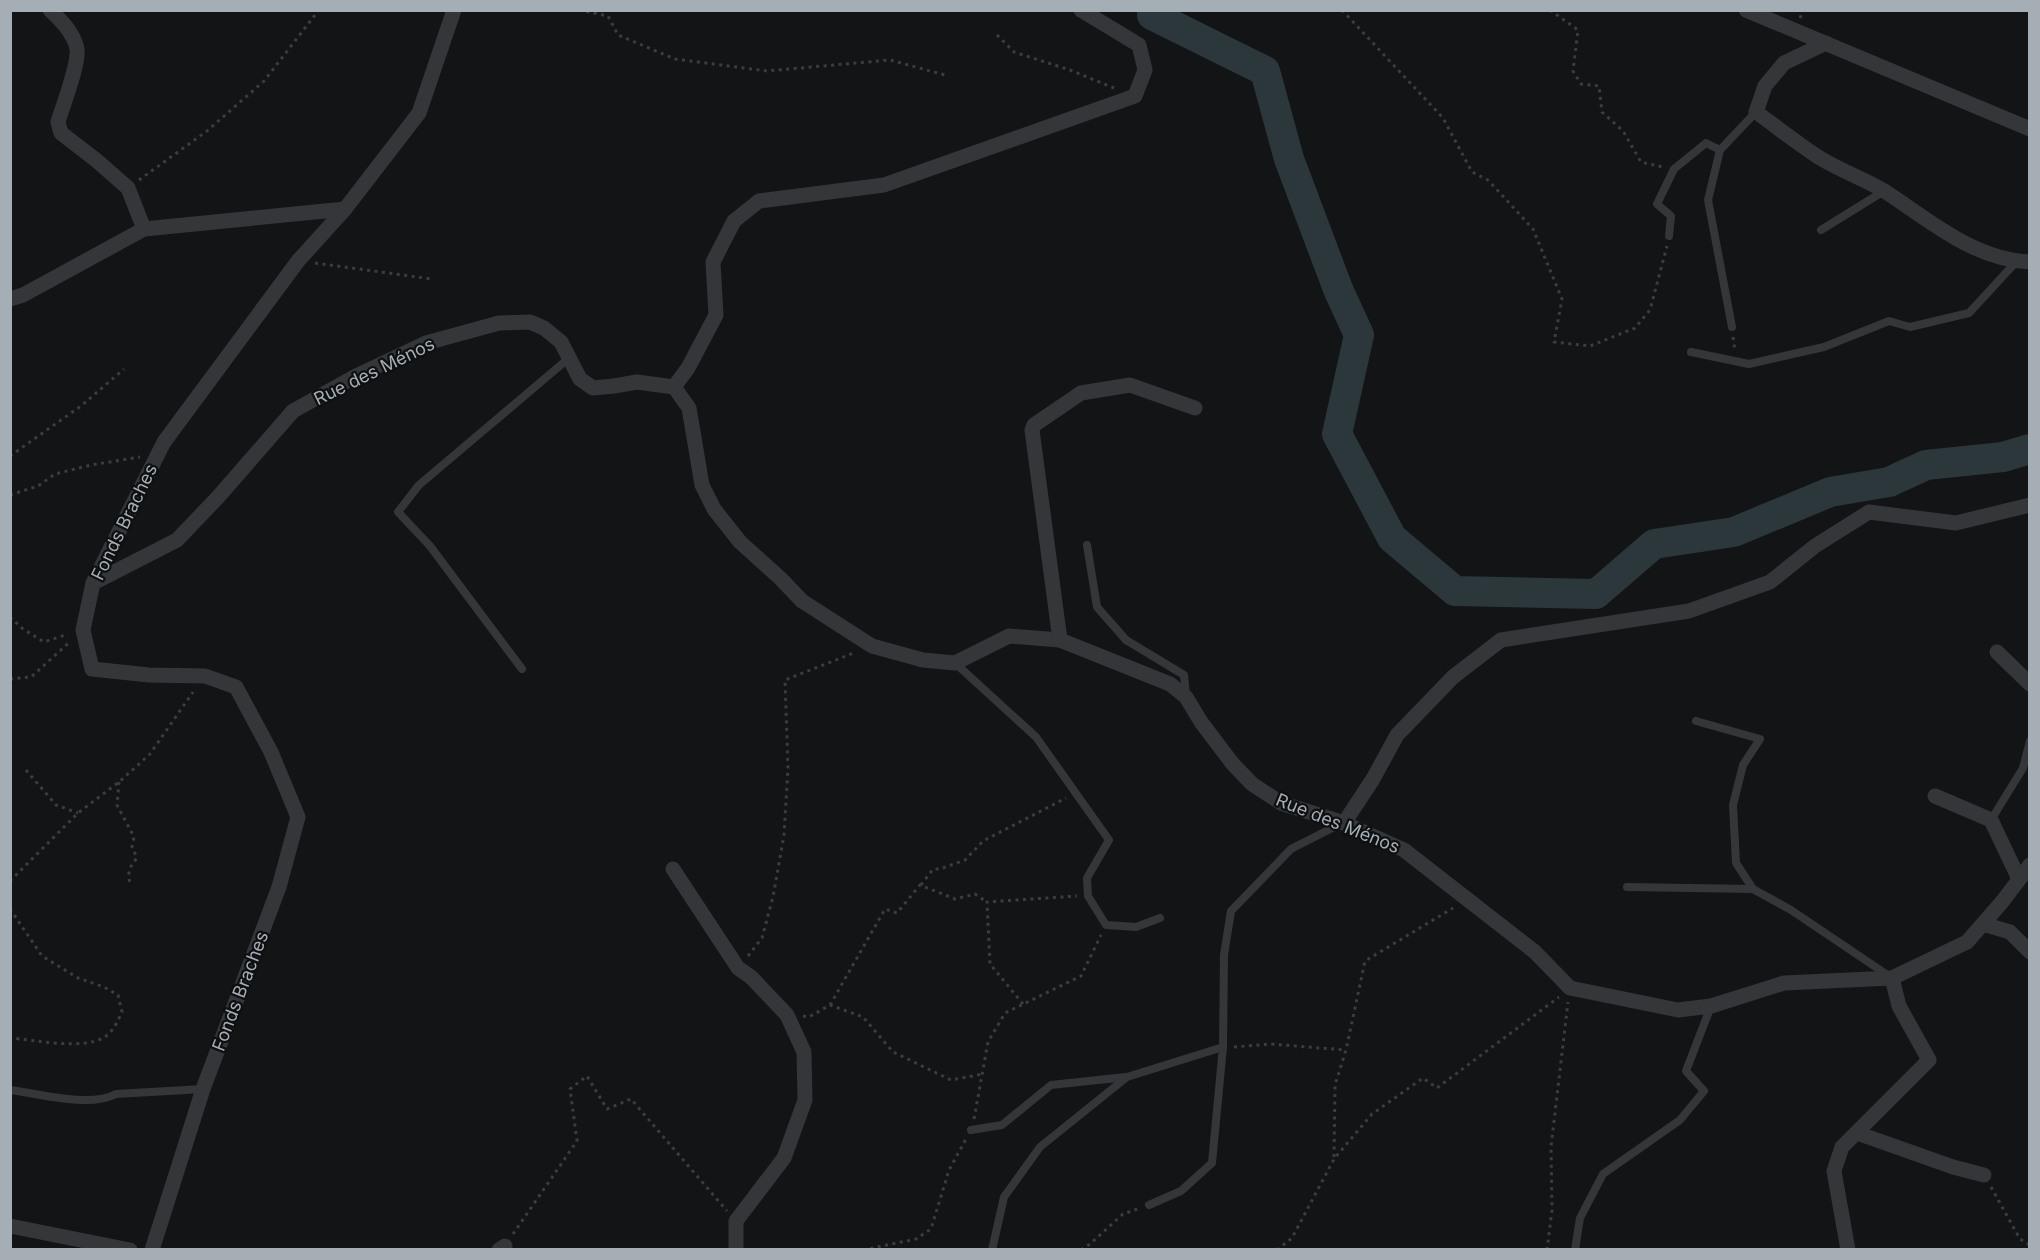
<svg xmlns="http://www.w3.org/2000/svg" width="2040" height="1260" font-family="Inter,sans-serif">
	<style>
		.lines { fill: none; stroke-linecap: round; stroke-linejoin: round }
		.river { stroke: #2c373b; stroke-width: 30 }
		.path { stroke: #3a3d41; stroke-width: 3; stroke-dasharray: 3 4.5; stroke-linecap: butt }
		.lane { stroke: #34363a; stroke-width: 8 }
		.street { stroke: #34363a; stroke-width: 15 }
		.labels { text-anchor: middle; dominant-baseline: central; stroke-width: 4.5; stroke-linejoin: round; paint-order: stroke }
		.street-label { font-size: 18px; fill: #a5adb5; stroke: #0e0f10 }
	</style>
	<rect width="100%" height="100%" fill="#131415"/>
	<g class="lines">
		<polyline class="river" points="1152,15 1265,71 1289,159 1338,289 1359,335 1337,434 1392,538 1455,591 1596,594 1654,544 1734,532 1830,492 1889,482 1926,465 2003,457 2030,449"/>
		<g class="path">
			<polyline points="579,10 608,16 618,35 675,59 767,71 890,60 945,75"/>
			<polyline points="1342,10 1443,118 1472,172 1488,180 1533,229 1562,299 1554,342 1590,346 1635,328 1650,310 1667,246"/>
			<polyline points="1550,10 1578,30 1573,71 1581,84 1599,86 1602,112 1623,131 1641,162 1663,167"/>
			<polyline points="1800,18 1803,10"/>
			<polyline points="997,35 1014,52 1070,70 1114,88"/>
			<polyline points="139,180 207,131 264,81 319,10"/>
			<polyline points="315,263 432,279"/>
			<polyline points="1733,337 1735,351"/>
			<polyline points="10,456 81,406 124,369"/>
			<polyline points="10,495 38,486 55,474 91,465 140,457"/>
			<polyline points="10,617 23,629 44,642 68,634"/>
			<polyline points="10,679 31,677 71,641"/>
			<polyline points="26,770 56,805 78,813"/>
			<path d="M 119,782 L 117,805 L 134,837 L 132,847 L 137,858 C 130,866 127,872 130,883"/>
			<polyline points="10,881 78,813 119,782 150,754 193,692"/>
			<polyline points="921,885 933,869 940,869 965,860 983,841 1066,798"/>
			<path d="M 10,909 L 42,956 L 78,978 L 104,987 L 118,995 L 122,1012 C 118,1020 113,1033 103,1038 C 81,1050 36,1040 10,1038"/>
			<polyline points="748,956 762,938 773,897 784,835 788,768 785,680 856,652"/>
			<polyline points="1023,1004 990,964 987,902 1077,896"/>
			<polyline points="830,1005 885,909 897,913 920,885 955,899 975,894 987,902"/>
			<polyline points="803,1016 809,1017 830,1005 863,1017 893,1052 951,1080 983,1074"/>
			<polyline points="1234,1047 1270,1044 1346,1050"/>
			<polyline points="974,1119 988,1042 1005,1013 1081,976 1101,935"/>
			<polyline points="1334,1157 1335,1085 1346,1050 1365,961 1453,908"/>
			<polyline points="1991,1187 2020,1239 2030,1245"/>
			<polyline points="513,1234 577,1141 570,1089 587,1076 607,1109 631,1099 727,1211"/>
			<polyline points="863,1250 916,1239 931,1229 949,1170 966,1139"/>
			<polyline points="1081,1250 1090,1244 1123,1214 1140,1208"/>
			<polyline points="1277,1250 1292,1238 1334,1159 1372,1114 1423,1078 1437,1088 1559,997"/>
			<polyline points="1547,1250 1552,1210 1551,1147 1568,1002"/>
		</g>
		<g class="lane">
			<polyline points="1821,230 1884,191"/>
			<polyline points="1669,236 1671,216 1657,204 1674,169 1706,143 1720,150"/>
			<polyline points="1732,327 1708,200 1720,150 1756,112"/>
			<polyline points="1691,352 1749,364 1824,347 1889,321 1910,327 1969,313 2016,262"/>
			<polyline points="1087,545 1097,607 1126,640 1184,675 1186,696"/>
			<polyline points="955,663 1036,737 1109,840 1087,878 1088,896 1106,925 1136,927 1160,918"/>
			<polyline points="522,669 430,546 398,512 419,485 569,358"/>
			<polyline points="1696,721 1760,739 1743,765 1733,805 1736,863 1753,889 1791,910 1889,976"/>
			<polyline points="1991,820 2023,768 2030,741"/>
			<polyline points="1627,887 1753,889"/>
			<path d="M 10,1090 C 40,1094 90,1108 116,1094 L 203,1089"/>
			<polyline points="971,1130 1002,1125 1051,1085 1126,1077"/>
			<polyline points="1149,1205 1181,1191 1212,1163 1223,1047 1224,955 1231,911 1291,849 1342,823"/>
			<polyline points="992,1250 1004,1197 1040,1147 1127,1077 1223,1047"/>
			<polyline points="1575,1250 1580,1218 1603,1174 1680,1120 1704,1091 1686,1071 1711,1006"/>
		</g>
		<g class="street">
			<path d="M 50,10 C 61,20 74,33 77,49 C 79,65 63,105 58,122 L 61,133 L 96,160 L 128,188 L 144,229"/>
			<polyline points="1746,10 2030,129"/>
			<path d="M 1826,43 L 1784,63 L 1765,86 L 1756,112 C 1777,127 1798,144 1820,158 C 1841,171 1865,179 1886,192 C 1930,221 1975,260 2030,262"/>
			<polyline points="10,299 23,295 144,229 345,209"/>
			<polyline points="674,387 688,368 716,315 713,262 734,221 759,201 884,185 1135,96 1145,70 1139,45 1081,10"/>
			<polyline points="93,583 177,540 219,496 293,411 356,376 426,343 499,323 530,322 544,328 561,342 580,379 593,388 614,386 637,382 674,387 689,408 702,485 714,509 740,542 780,578 802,601 872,646 923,660 955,663 1009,636 1060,640 1170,684 1186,697 1201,722 1232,763 1252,784 1281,803 1344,823 1404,850 1535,952 1570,988 1678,1010 1711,1006 1784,983 1892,978"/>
			<polyline points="1060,640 1032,430 1034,425 1081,393 1130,385 1195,408"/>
			<polyline points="1997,652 2030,684"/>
			<polyline points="1935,796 1991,820 2019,879"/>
			<polyline points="1344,823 1373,779 1397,735 1453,677 1501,640 1689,611 1770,582 1815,546 1869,512 1956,523 2030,505"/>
			<polyline points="673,869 738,968 751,977 787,1015 804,1052 805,1100 784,1158 736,1221 736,1250"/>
			<polyline points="1983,924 2010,932 2030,952"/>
			<polyline points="1892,978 1967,942 2002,902 2030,865"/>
			<polyline points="1857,1133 1953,1167 1984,1175"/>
			<polyline points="10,1226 130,1250"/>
			<polyline points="152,1250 203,1089 279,887 298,817 271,752 236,687 205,676 149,675 92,669 83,630 93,583 164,442 298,261 345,209 419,113 454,10"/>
			<polyline points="499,1250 505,1246"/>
			<polyline points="1848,1250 1834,1171 1842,1147 1929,1060 1899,1006 1892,978"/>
		</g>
	</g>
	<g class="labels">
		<g class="street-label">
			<text transform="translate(374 371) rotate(-26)">Rue des Ménos</text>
			<text transform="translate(124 522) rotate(-64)">Fonds Braches</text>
			<text transform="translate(1338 823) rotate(22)">Rue des Ménos</text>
			<text transform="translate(240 991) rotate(-69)">Fonds Braches</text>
		</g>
	</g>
	<rect width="2040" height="1260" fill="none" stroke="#a5adb5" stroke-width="24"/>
</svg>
